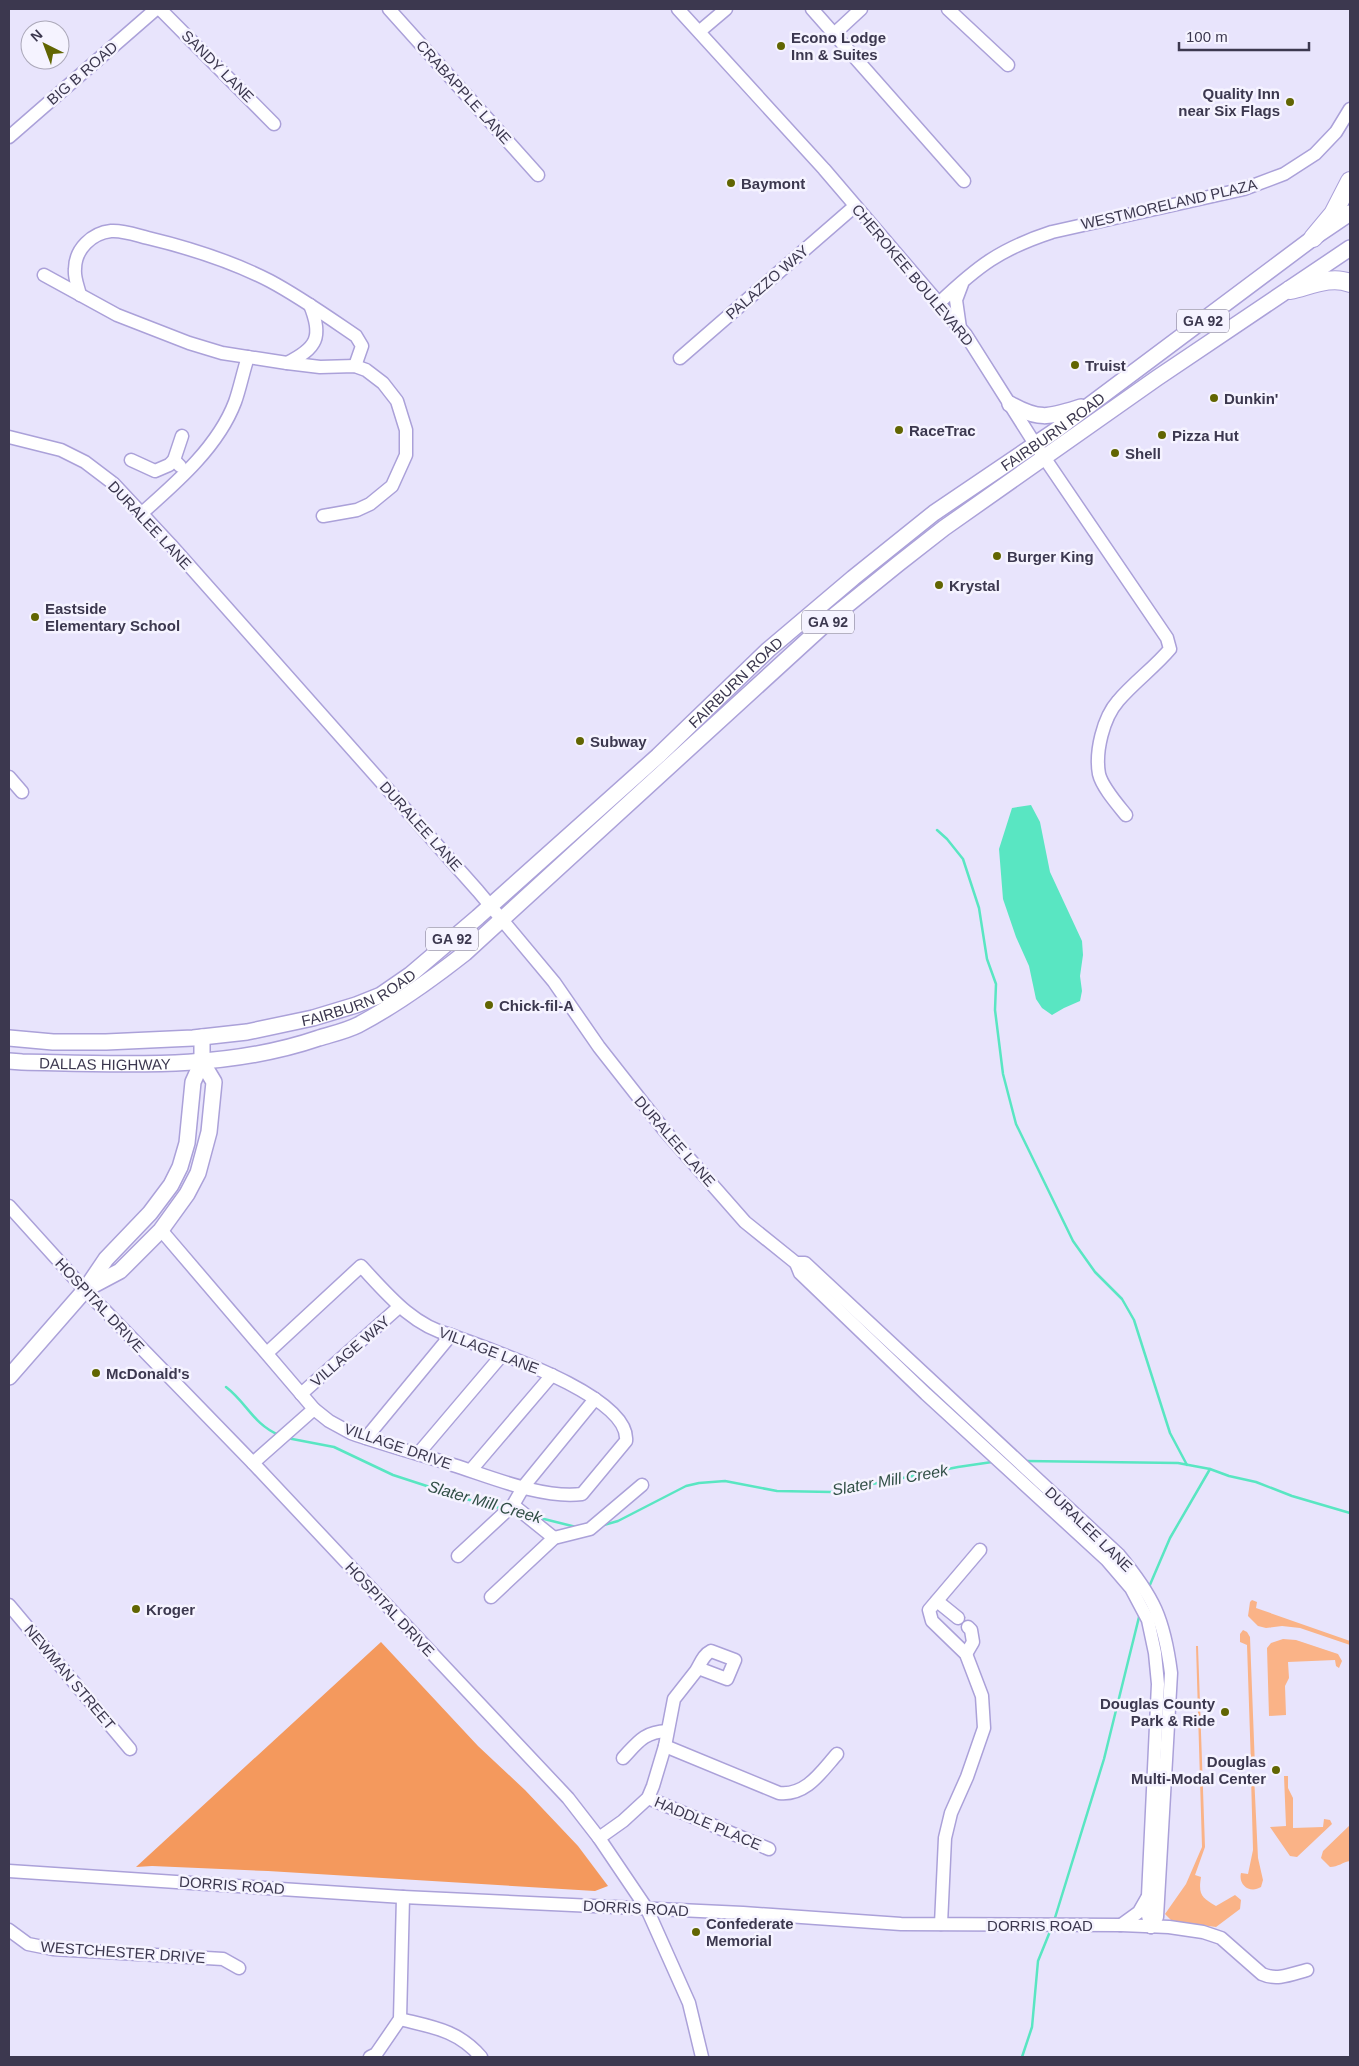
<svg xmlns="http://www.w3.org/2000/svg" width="1359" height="2066" font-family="Helvetica,sans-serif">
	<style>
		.green { fill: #fab387 }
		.forest { fill: #f4995d }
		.water { fill: #59e6c2 }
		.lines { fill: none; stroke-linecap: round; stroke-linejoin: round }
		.stream { stroke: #59e6c2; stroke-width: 2.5 }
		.minor-casing { stroke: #aba1d9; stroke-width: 15 }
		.major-casing { stroke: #aba1d9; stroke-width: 18 }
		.highway-casing { stroke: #aba1d9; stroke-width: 20 }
		.minor { stroke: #fff; stroke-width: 12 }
		.major { stroke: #fff; stroke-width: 15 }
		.highway { stroke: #fff; stroke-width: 18 }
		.poi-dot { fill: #616502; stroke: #f5f3ff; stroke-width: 2 }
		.labels { text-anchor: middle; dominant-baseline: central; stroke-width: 5; stroke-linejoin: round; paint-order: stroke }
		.shield { fill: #f5f3ff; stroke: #747084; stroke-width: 1 }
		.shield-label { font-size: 14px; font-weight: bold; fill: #3c384f }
		.poi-label { font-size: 15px; font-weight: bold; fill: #3c384f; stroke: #f5f3ff; text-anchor: start }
		.street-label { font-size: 15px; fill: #3c384f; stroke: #f5f3ff }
		.water-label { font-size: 16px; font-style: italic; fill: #314f46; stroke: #f5f3ff }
	</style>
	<rect width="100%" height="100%" fill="#e8e4fc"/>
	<g class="green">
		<polygon points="1252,1600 1257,1602 1256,1608 1350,1641 1350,1645 1300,1628 1282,1626 1266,1628 1258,1626 1248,1616 1250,1602"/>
		<polygon points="1243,1630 1247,1632 1250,1637 1255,1767 1244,1767 1244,1766 1251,1765 1247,1645 1240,1642 1240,1634"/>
		<polygon points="1283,1639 1296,1640 1338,1654 1342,1661 1339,1668 1336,1666 1335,1660 1288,1662 1289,1678 1285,1686 1286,1715 1269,1716 1267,1648 1271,1643"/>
		<path d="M 1196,1646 L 1198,1646 L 1205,1847 L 1195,1875 L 1201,1877 C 1198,1895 1202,1898 1216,1906 L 1235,1895 L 1241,1900 L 1240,1909 L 1216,1927 L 1172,1921 L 1165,1914 L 1186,1884 L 1202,1847 Z"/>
		<path d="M 1244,1774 L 1254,1775 L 1258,1858 L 1263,1880 L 1261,1887 C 1250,1894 1238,1885 1241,1873 L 1248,1874 L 1253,1850 L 1251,1777 L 1244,1776 Z"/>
		<polygon points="1284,1776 1288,1776 1288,1788 1293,1798 1293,1828 1323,1827 1324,1819 1330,1820 1332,1824 1297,1857 1290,1856 1270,1827 1286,1826"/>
		<path d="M 1350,1825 L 1350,1861 C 1343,1862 1338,1867 1330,1867 L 1321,1858 L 1323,1851 Z"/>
	</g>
	<polygon class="forest" points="381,1642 478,1746 525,1790 578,1846 608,1886 595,1891 268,1871 152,1866 136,1867"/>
	<polygon class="water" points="1031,805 1040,822 1050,872 1082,941 1083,955 1080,976 1082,991 1080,1001 1064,1008 1052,1015 1042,1008 1036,999 1029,966 1016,937 1003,899 999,849 1012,808"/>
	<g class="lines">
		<g class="stream">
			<polyline points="937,830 947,839 963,859 979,908 987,959 996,984 995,1010 1003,1074 1016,1124 1073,1241 1095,1272 1122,1299 1134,1320 1170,1433 1187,1465"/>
			<path d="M 226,1387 C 247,1403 253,1424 279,1435"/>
			<polyline points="287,1438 334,1447 393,1475 479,1503 504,1509"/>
			<polyline points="1025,1461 1178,1463 1210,1469 1229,1476 1256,1482 1292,1496 1350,1513"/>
			<polyline points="536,1517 576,1527"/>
			<polyline points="604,1525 618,1521 686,1486 699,1483 725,1481 777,1491 832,1492 958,1467 992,1462"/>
			<polyline points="1149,1587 1170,1538 1210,1469"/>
			<polyline points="1054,1921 1104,1759 1140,1613"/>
			<polyline points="1022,2057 1032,2027 1038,1961 1051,1929"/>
		</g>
		<defs>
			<g id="minor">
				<polyline points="160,9 274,124"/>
				<polyline points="389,9 538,175"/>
				<path d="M 678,9 L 824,169 L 966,335 L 1035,444 L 1167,638 L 1170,649 C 1154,668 1134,682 1118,701 C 1103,718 1095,752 1099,774 C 1102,787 1118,805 1126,815"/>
				<polyline points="812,9 964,181"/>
				<polyline points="948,9 1008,65"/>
				<polyline points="700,31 726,9"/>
				<polyline points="834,34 861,9"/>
				<polyline points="9,137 156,9"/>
				<polyline points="44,275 117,315 189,343 222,353 287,363 320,367 355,366 366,370 383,383 397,401 406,430 406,455 392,486 370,504 357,510 323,516"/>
				<path d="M 80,295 C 78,286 74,278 75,269 C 75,249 92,233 111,231 C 123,230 136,235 148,238 C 190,248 231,261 270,281 C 300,297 328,317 356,336 L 362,346 L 355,366"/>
				<path d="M 939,303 C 978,266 1000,249 1052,232 L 1244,189 L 1284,174 L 1315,154 L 1336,132 L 1350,109"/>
				<polyline points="960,328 956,300 962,284"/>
				<polyline points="680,358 855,206"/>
				<path d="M 287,363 C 317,348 323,337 310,305"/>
				<path d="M 9,437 L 61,450 L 85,462 L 114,484 L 170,544 L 478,891 L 554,982 L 599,1047 L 665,1131 L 745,1222 L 796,1263 L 805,1263 L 1119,1555 C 1154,1597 1164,1619 1171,1673 L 1157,1917 L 1151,1927"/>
				<polyline points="131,460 155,471 169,465 174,460"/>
				<polyline points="180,466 174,460 182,436"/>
				<path d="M 142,513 C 176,483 218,447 235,402 C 240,388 243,372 248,357"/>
				<polyline points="9,777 22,792"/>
				<polyline points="9,1206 85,1290 253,1463 568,1798 599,1838 647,1909 689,2003 702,2057"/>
				<path d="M 161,1230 L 314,1409 L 329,1421 L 351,1433 C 385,1445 419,1454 453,1465 C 491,1477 542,1499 582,1494 L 626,1441 C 631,1395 487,1349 451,1335 C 413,1326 387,1294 361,1266 L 267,1353"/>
				<polyline points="796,1263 800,1273 926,1394 1107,1560 1131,1588 1148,1620 1155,1653 1158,1684 1148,1896 1148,1916 1151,1927"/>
				<polyline points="301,1394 399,1307"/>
				<polyline points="366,1438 451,1335"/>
				<polyline points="418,1454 502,1355"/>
				<polyline points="253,1463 314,1409"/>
				<polyline points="471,1470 552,1375"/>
				<polyline points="513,1505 554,1538"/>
				<polyline points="458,1556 513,1505 524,1486 595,1399"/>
				<polyline points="491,1597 554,1538 590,1529 642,1485"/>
				<polyline points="937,1601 958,1618"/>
				<polyline points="9,1605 130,1749"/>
				<polyline points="966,1654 973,1642 971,1630 968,1627"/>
				<path d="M 665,1746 L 779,1793 C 806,1796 821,1772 837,1754"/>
				<path d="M 623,1758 C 638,1742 644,1732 667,1731"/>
				<polyline points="648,1798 769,1849"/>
				<path d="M 599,1838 L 623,1821 L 648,1798 L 653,1786 L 665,1746 L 674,1699 L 696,1671 C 701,1663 703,1655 711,1651 L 735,1660 L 727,1679 L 698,1668"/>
				<path d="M 9,1871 L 403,1897 L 743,1913 L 901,1924 L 1121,1925 L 1169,1927 L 1203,1932 L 1221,1938 L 1262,1974 C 1277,1981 1292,1974 1307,1970"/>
				<polyline points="941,1924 945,1838 951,1813 967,1777 984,1728 982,1696 966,1654 932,1621 929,1610 980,1550"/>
				<polyline points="1121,1925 1139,1912 1147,1898"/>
				<polyline points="9,1930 28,1944 53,1949 223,1959 239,1968"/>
				<path d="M 400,2019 C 432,2027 458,2030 481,2057"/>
				<polyline points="370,2057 376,2054 400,2019 403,1897"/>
			</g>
			<g id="major">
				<path d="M 1010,404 C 1040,421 1049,417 1081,407"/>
				<path id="s1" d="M 9,1038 L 53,1042 L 106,1042 L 193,1038 L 247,1032 L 313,1018 L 356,1005 L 381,995 L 410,975 L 478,917 L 658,756 L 768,650 L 853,578 L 934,513 L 1055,431 L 1313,238 L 1350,213"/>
				<path id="s2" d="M 9,1061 L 22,1062 C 122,1064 223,1071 319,1038 C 332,1034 346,1031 358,1025 C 396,1005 432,979 465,953 L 835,615 L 898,564 L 944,528 L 1157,378 L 1350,248"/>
				<polyline points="88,1288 120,1271 161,1230 187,1194 198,1173 209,1132 214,1082 202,1062"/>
				<polyline points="9,1377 85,1290 106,1259 150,1213 171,1185 180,1167 187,1143 193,1082 202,1062 202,1037"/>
			</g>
			<g id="highway">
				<polyline points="1313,238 1333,214 1350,181"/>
				<path d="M 1290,290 C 1309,286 1331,275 1350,283"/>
			</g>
		</defs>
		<use href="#minor" class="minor-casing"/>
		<use href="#major" class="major-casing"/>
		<use href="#highway" class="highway-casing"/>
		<use href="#minor" class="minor"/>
		<use href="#major" class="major"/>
		<use href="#highway" class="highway"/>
	</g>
	<g class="poi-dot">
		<circle cx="781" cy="46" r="5"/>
		<circle cx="1290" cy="102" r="5"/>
		<circle cx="731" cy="183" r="5"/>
		<circle cx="1075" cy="365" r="5"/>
		<circle cx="1214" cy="398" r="5"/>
		<circle cx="899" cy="430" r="5"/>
		<circle cx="1162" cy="435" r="5"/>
		<circle cx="1115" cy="453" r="5"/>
		<circle cx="997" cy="556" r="5"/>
		<circle cx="939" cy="585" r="5"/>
		<circle cx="35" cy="617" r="5"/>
		<circle cx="580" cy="741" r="5"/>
		<circle cx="489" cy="1005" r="5"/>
		<circle cx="96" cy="1373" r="5"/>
		<circle cx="136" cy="1609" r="5"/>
		<circle cx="1225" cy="1712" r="5"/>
		<circle cx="1276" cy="1770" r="5"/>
		<circle cx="696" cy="1932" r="5"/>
	</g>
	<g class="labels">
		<g class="shield">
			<rect x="1177" y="309.5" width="52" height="23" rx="4"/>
			<rect x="802" y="610.5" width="52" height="23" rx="4"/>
			<rect x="426" y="927.5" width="52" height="23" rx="4"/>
		</g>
		<g class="shield-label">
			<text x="1203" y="321">GA 92</text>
			<text x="828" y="622">GA 92</text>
			<text x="452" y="939">GA 92</text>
		</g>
		<g class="poi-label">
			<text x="791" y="37">Econo Lodge<tspan x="791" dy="17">Inn &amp; Suites</tspan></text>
			<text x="1280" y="93" text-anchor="end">Quality Inn<tspan x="1280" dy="17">near Six Flags</tspan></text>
			<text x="741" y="183">Baymont</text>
			<text x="1085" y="365">Truist</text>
			<text x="1224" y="398">Dunkin'</text>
			<text x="909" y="430">RaceTrac</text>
			<text x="1172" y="435">Pizza Hut</text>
			<text x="1125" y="453">Shell</text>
			<text x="1007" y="556">Burger King</text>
			<text x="949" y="585">Krystal</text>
			<text x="45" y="608">Eastside<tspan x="45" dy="17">Elementary School</tspan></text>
			<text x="590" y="741">Subway</text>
			<text x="499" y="1005">Chick-fil-A</text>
			<text x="106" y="1373">McDonald's</text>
			<text x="146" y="1609">Kroger</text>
			<text x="1215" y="1703" text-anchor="end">Douglas County<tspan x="1215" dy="17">Park &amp; Ride</tspan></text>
			<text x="1266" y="1761" text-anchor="end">Douglas<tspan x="1266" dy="17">Multi-Modal Center</tspan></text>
			<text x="706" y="1923">Confederate<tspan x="706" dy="17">Memorial</tspan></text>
		</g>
		<g class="street-label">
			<text transform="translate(218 66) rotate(45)">SANDY LANE</text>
			<text transform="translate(82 73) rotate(-41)">BIG B ROAD</text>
			<text transform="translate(464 92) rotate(48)">CRABAPPLE LANE</text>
			<text transform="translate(1169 204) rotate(-13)">WESTMORELAND PLAZA</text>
			<text transform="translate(913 275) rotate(50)">CHEROKEE BOULEVARD</text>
			<text transform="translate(767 282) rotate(-41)">PALAZZO WAY</text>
			<text stroke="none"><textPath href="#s1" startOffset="1256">FAIRBURN ROAD</textPath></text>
			<text transform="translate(150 525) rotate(47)">DURALEE LANE</text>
			<text stroke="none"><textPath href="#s1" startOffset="851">FAIRBURN ROAD</textPath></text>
			<text transform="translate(421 826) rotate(48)">DURALEE LANE</text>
			<text stroke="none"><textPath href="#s1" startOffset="356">FAIRBURN ROAD</textPath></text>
			<text stroke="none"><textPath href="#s2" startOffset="96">DALLAS HIGHWAY</textPath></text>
			<text transform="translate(675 1141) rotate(49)">DURALEE LANE</text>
			<text transform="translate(100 1305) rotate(47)">HOSPITAL DRIVE</text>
			<text transform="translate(489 1350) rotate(21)">VILLAGE LANE</text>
			<text transform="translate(350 1351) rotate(-41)">VILLAGE WAY</text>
			<text transform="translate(398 1446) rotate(19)">VILLAGE DRIVE</text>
			<text transform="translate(1089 1529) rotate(44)">DURALEE LANE</text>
			<text transform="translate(390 1609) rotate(47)">HOSPITAL DRIVE</text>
			<text transform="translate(70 1677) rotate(50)">NEWMAN STREET</text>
			<text transform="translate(708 1823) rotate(23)">HADDLE PLACE</text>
			<text transform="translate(232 1885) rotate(4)">DORRIS ROAD</text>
			<text transform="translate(636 1908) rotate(3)">DORRIS ROAD</text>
			<text x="1040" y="1925">DORRIS ROAD</text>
			<text transform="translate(123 1952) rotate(4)">WESTCHESTER DRIVE</text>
		</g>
		<g class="water-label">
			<text transform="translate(890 1480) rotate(-10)">Slater Mill Creek</text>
			<text transform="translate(485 1502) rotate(16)">Slater Mill Creek</text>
		</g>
	</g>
	<rect width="1359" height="2066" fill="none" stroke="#3c384f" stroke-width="20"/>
	<g transform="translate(45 45) rotate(318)"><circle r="24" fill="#f5f3ff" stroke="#aba8b9"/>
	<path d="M0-4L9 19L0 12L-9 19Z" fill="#616502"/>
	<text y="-8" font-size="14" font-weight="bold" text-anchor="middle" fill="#3c384f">N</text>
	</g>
	<path d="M1179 42v8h130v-8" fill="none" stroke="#3c384f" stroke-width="2.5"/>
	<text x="1186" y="42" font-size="15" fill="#3c384f" stroke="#f5f3ff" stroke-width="4" paint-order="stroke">100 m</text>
</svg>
